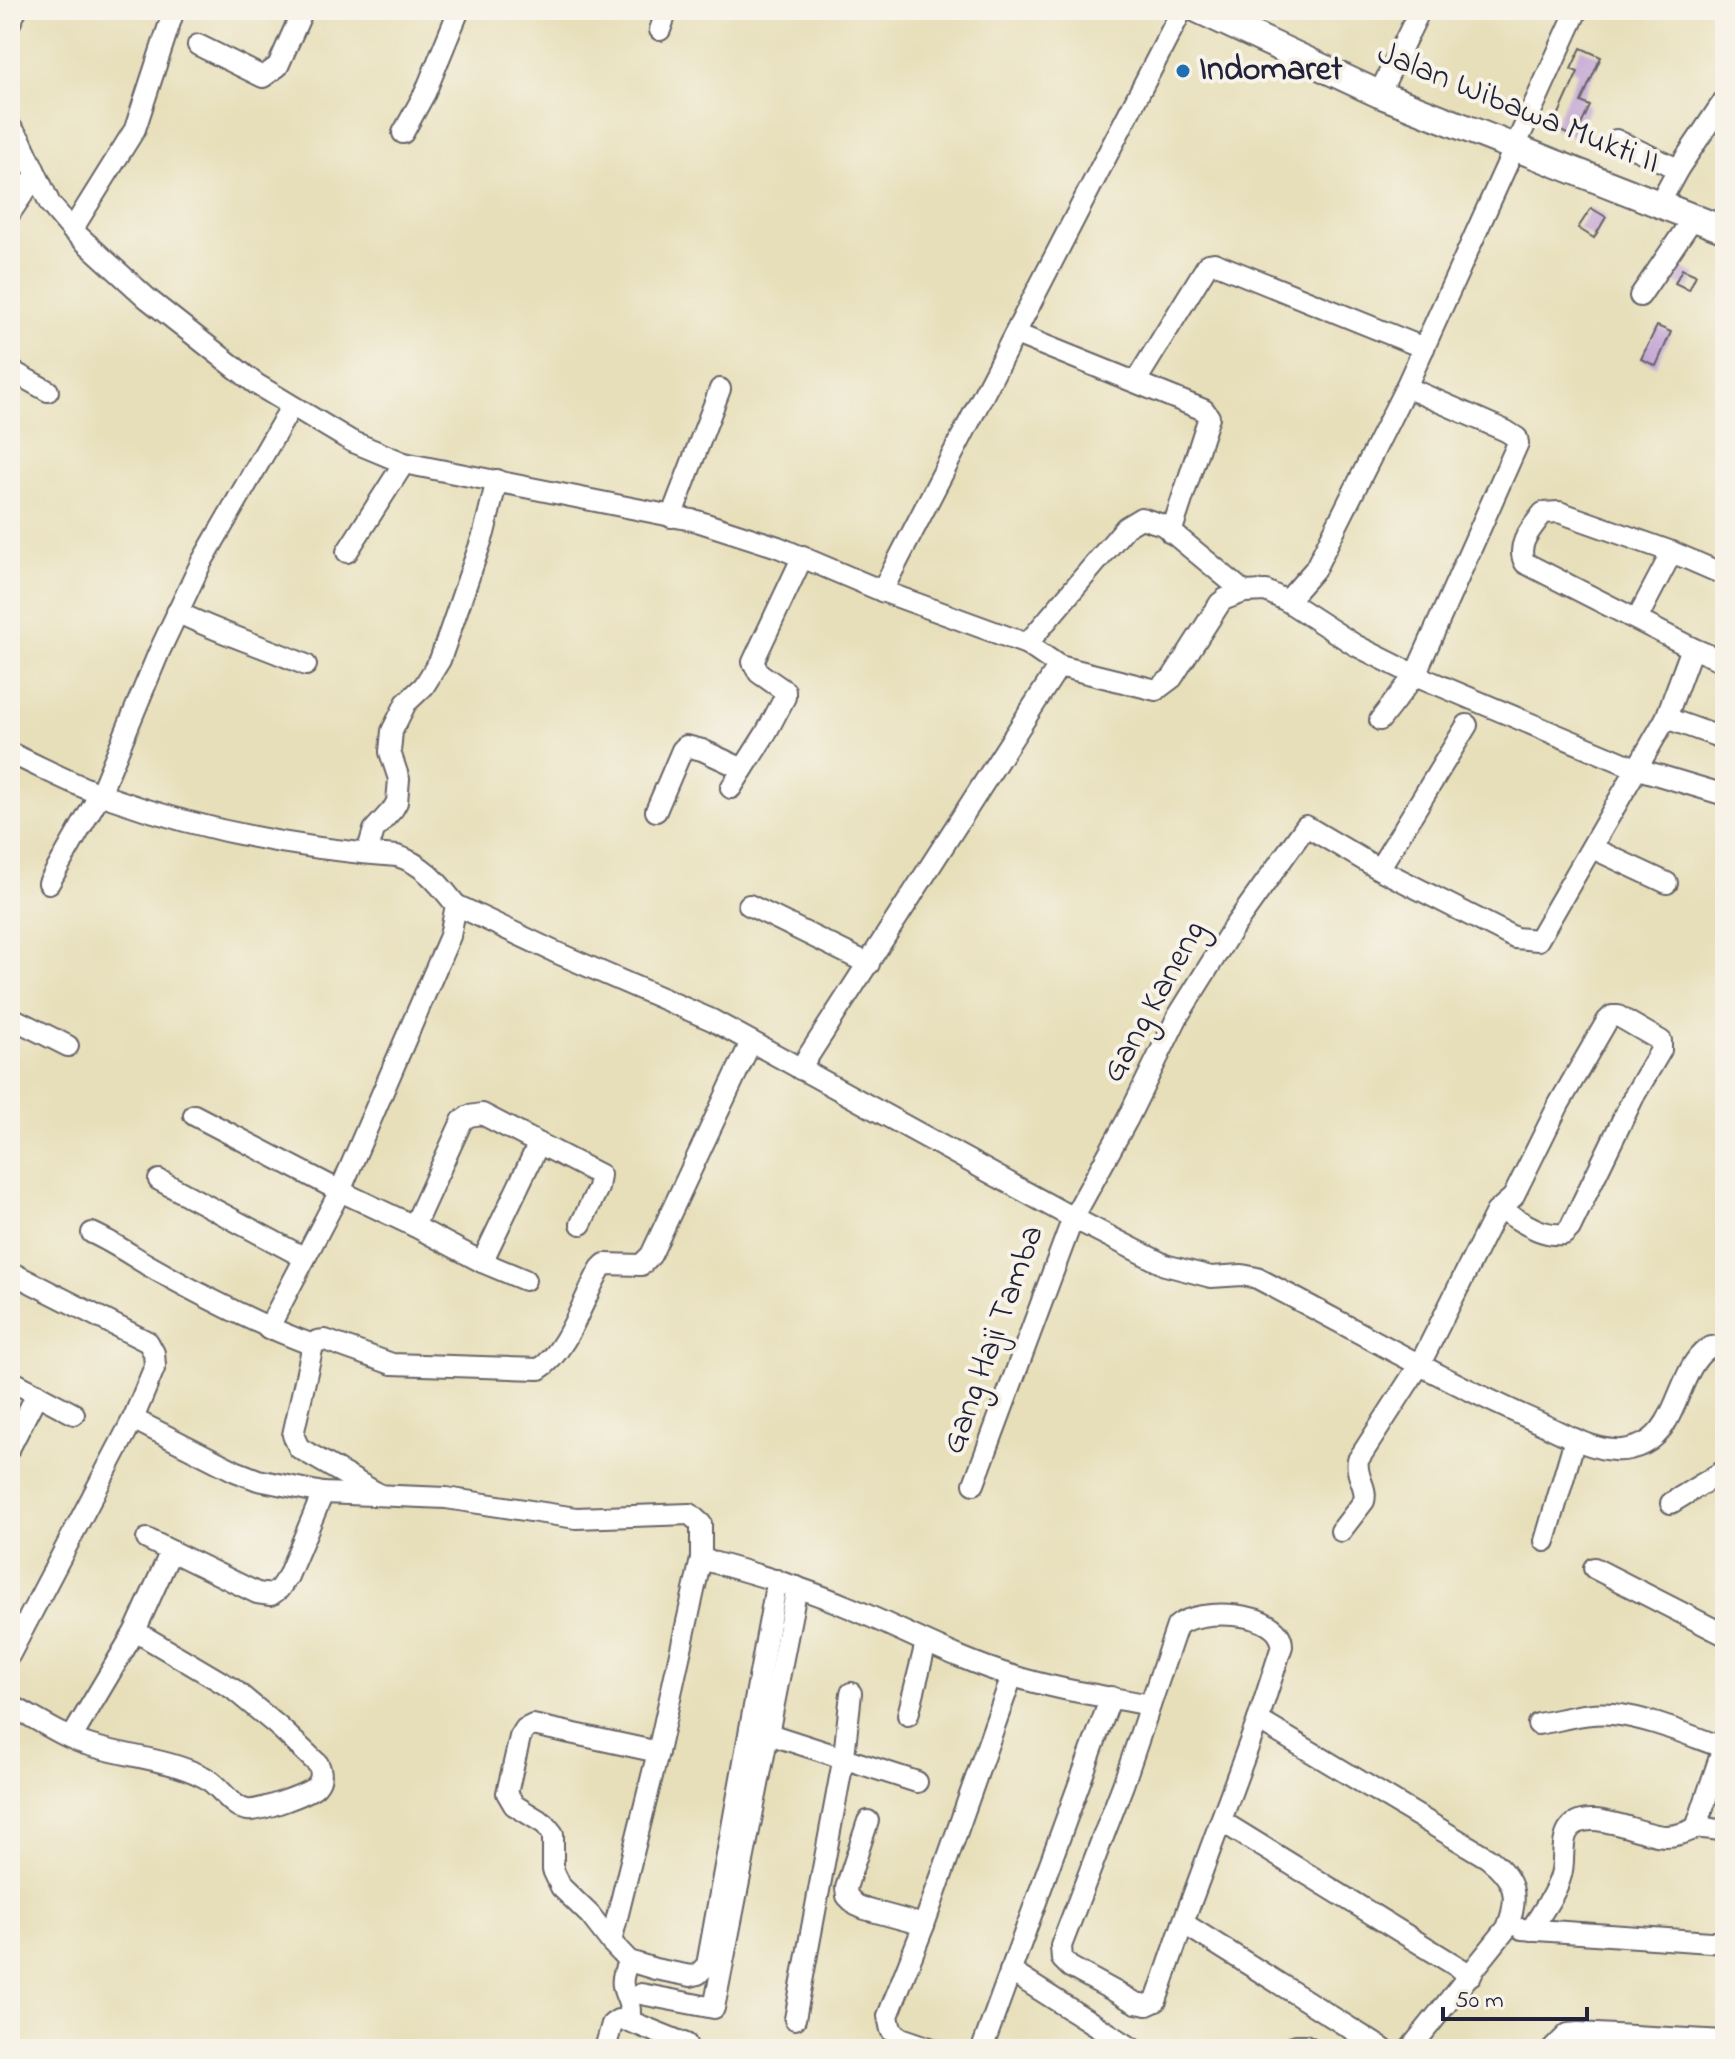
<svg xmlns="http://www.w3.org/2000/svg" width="1735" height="2059" font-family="'Indie Flower',sans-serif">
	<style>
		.building { fill: #c5a8d5 }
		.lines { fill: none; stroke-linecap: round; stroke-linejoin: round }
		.street-casing { stroke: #676467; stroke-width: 24 }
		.secondary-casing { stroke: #676467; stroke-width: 30 }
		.street { stroke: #fff; stroke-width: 20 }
		.secondary { stroke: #fff; stroke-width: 26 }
		.poi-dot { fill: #1f6fb2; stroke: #f7f3e8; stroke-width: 3 }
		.labels { text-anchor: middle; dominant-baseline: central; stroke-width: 8; stroke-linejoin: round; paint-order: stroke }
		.poi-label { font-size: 34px; font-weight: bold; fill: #22223b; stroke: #f7f3e8; text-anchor: start }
		.street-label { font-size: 34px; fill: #22223b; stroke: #f7f3e8 }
	</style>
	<rect width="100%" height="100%" fill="#f7f3e8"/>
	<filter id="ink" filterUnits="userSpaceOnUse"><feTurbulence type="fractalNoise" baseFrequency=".0125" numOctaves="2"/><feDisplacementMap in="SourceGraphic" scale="16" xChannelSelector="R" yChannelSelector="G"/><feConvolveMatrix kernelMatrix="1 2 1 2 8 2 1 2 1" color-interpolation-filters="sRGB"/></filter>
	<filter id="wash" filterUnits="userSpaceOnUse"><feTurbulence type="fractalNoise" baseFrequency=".006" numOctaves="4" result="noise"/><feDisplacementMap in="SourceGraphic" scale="32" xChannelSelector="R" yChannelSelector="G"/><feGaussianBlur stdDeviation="1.8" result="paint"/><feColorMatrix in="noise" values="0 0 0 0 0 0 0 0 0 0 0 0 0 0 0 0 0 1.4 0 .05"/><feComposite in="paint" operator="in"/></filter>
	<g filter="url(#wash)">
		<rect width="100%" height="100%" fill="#e7dfb9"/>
		<g id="blocks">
			<g class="building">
				<polygon points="1581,48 1601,57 1581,102 1590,106 1575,138 1553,127 1578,72 1571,69"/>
				<polygon points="1591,208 1606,217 1594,238 1578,228"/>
				<polygon points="1682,269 1696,275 1689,290 1675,283"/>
				<polygon points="1657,326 1671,332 1656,366 1641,359"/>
			</g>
		</g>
	</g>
	<g filter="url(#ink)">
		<use href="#blocks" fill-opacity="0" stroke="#676467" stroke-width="2"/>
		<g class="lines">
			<defs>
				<g id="street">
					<polyline points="10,23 16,10"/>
					<polyline points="660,30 667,10"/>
					<polyline points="198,45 263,77 278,66 303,10"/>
					<polyline points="1379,94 1420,10"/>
					<polyline points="10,126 21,141 50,204 72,230 148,299 256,384 351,441 404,463 697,521 778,547 882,591 1027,644 1059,666 800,1069"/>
					<polyline points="403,133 425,93 459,10"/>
					<polyline points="1616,140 1678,169"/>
					<polyline points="1659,204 1678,169 1725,99"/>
					<polyline points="10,213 36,175"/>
					<polyline points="72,230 135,129 174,10"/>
					<polyline points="1640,296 1693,218"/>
					<polyline points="1016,334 1204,410 1209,417 1171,533"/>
					<polyline points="10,370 48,391"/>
					<polyline points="1136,381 1208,264 1214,263 1424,348"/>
					<polyline points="671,517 720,389"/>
					<polyline points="347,552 404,463"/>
					<path d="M 1725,575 L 1672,552 L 1559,512 L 1543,513 C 1532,528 1515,545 1525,563 L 1692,648 L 1725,662"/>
					<polyline points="882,591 1182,10"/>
					<polyline points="1287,601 1315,569 1406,387 1577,10"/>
					<path d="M 177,612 C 219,633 263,646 306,665"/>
					<polyline points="1637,619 1672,552"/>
					<polyline points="1027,644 1126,527 1141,518 1163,525 1244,592"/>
					<polyline points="1059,666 1156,690 1172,678 1220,603 1225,599 1244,592 1266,591 1287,601 1355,645 1415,675 1638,769 1725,795"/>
					<polyline points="1666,718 1725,739"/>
					<polyline points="1380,720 1415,675 1518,443 1517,438 1506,431 1406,387"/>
					<path d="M 10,753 C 41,767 72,784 105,796 C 197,829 298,849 397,856 C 424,864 439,884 456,905 L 450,936 L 340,1191 L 268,1329"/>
					<polyline points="731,788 766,733 785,697 785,691 759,673 753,662 803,556"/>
					<polyline points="656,811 682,750 686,746 702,750 743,769"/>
					<polyline points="1592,848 1667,883"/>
					<polyline points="367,853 374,830 393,809 397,802 399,779 390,752 392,731 406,703 424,686 440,660 484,533 497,480"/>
					<polyline points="1379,869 1467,725"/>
					<polyline points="49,883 100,794 159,652 201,563 291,407"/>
					<path d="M 456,905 L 555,952 L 712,1020 L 1073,1218 L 1165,1265 L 1211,1277 L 1242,1275 L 1257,1278 C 1351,1327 1443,1381 1540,1423 C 1562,1433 1590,1449 1614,1450 C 1624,1451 1635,1448 1644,1444 C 1679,1426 1678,1370 1707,1349 C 1713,1345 1719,1347 1725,1347"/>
					<polyline points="749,905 869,964"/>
					<polyline points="10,1017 68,1046"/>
					<polyline points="194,1115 340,1191 414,1226 482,1262 525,1280"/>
					<polyline points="159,1180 305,1258"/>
					<polyline points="414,1226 462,1121 469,1116 482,1114 600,1175 598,1188 581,1224"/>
					<path d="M 92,1233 C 112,1242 128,1253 146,1264 C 200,1295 255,1324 313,1345 L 317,1341 L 325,1340 L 392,1364 L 539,1369 C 567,1353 584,1296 601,1268 L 605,1264 L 641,1265 L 651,1255 L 751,1042"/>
					<polyline points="482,1262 538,1145"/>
					<polyline points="10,1272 148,1342 154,1353 155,1366 133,1419 10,1654"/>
					<polyline points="313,1345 293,1435 299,1448 380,1495"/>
					<polyline points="10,1380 74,1414"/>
					<polyline points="133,1419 235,1471 258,1480 323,1493 446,1498 576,1518 690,1514 701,1524 701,1559 658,1752 611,1942 629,1961 655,1969 691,1976 698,1974 707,1965 777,1580"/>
					<polyline points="10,1447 37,1394"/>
					<polyline points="974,1484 1073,1218 1127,1120 1178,1016 1233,928 1306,826 1379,869 1515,938 1538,940 1666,718 1692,648"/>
					<polyline points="1671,1503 1725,1470"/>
					<path d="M 1341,1531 L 1364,1501 C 1368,1487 1355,1477 1358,1460 L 1420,1364 L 1496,1212 L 1513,1197 L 1559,1104 L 1607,1021 L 1612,1016 L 1618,1016 L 1661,1041 L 1661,1050 L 1634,1096 L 1570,1228 L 1564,1234 C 1540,1237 1520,1220 1500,1209"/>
					<polyline points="147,1539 171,1551"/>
					<polyline points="1545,1541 1575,1439"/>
					<path d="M 701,1559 C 750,1572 799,1586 846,1606 C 902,1629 955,1659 1013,1676 C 1058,1690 1104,1696 1150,1705"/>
					<polyline points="1594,1568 1725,1635"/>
					<path d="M 10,1705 C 35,1718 66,1739 92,1746 C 130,1757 168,1759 204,1777 C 220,1785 230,1807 247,1810 C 258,1812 308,1794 316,1786 C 322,1779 322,1772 318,1764 L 279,1727 L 233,1689 L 135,1631"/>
					<polyline points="908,1715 926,1643"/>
					<path d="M 1258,1720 L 1488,1858 C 1515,1879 1520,1896 1507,1928 L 1410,2049"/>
					<path d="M 1538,1724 C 1562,1720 1589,1711 1613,1714 C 1650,1718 1688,1735 1722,1747"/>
					<polyline points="769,1734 917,1782"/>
					<polyline points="72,1737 135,1631 171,1551 257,1593 271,1595 279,1589 288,1576 323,1493"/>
					<polyline points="868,1821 846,1888 847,1896 856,1905 865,1909 924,1925"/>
					<polyline points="1221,1821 1471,1975"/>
					<polyline points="1696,1828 1725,1742"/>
					<path d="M 1183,1923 L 1258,1720 L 1282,1646 C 1282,1610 1197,1607 1177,1626 L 1123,1785 L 1061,1946 L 1062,1959 L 1070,1967 L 1136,2003 L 1147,2005 L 1156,2001 L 1183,1923 L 1383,2049"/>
					<polyline points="1522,1929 1725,1943"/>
					<path d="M 1531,1930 C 1541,1913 1556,1894 1561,1875 C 1565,1862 1561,1845 1567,1833 C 1582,1802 1640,1836 1665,1836 C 1677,1836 1684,1833 1694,1829 C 1703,1826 1716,1830 1725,1831"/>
					<polyline points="611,1942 590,1915 561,1887 553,1870 553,1834 545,1824 514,1805 507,1793 520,1737 525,1729 533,1725 658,1752"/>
					<polyline points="1010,1971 1133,2049"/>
					<polyline points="641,1994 714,2008 797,1587"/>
					<polyline points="795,2019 844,1756 851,1693"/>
					<path d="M 629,2021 C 635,1994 612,1993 629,1961"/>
					<polyline points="605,2049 612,2024 618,2020 629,2021 686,2044"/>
					<polyline points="933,2049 901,2038 891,2030 888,2016 924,1925 1012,1676"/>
					<polyline points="982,2049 1111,1697"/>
					<polyline points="1292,2049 1296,2045 1305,2045 1312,2049"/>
					<polyline points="1553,2049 1568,2034 1578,2033 1725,2041"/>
				</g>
				<polyline id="secondary" points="1199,10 1379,94 1725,230"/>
			</defs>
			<use href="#street" class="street-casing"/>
			<use href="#secondary" class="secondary-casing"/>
			<use href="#street" class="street"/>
			<use href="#secondary" class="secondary"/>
		</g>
	</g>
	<circle class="poi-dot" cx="1183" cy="71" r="8"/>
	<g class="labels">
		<g class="poi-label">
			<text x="1199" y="71">Indomaret</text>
		</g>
		<g class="street-label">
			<text transform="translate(1518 109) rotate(22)">Jalan Wibawa Mukti II</text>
			<text transform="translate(1155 1002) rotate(-61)">Gang Kaneng</text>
			<text transform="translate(994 1340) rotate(-70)">Gang Haji Tamba</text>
		</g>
	</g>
	<rect width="1735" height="2059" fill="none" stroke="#f7f3e8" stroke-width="40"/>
	<path d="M1443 2007v12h144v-12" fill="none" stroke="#22223b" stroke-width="4"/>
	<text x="1455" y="2007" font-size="24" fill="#22223b" stroke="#f7f3e8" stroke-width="6" paint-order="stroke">50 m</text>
</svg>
